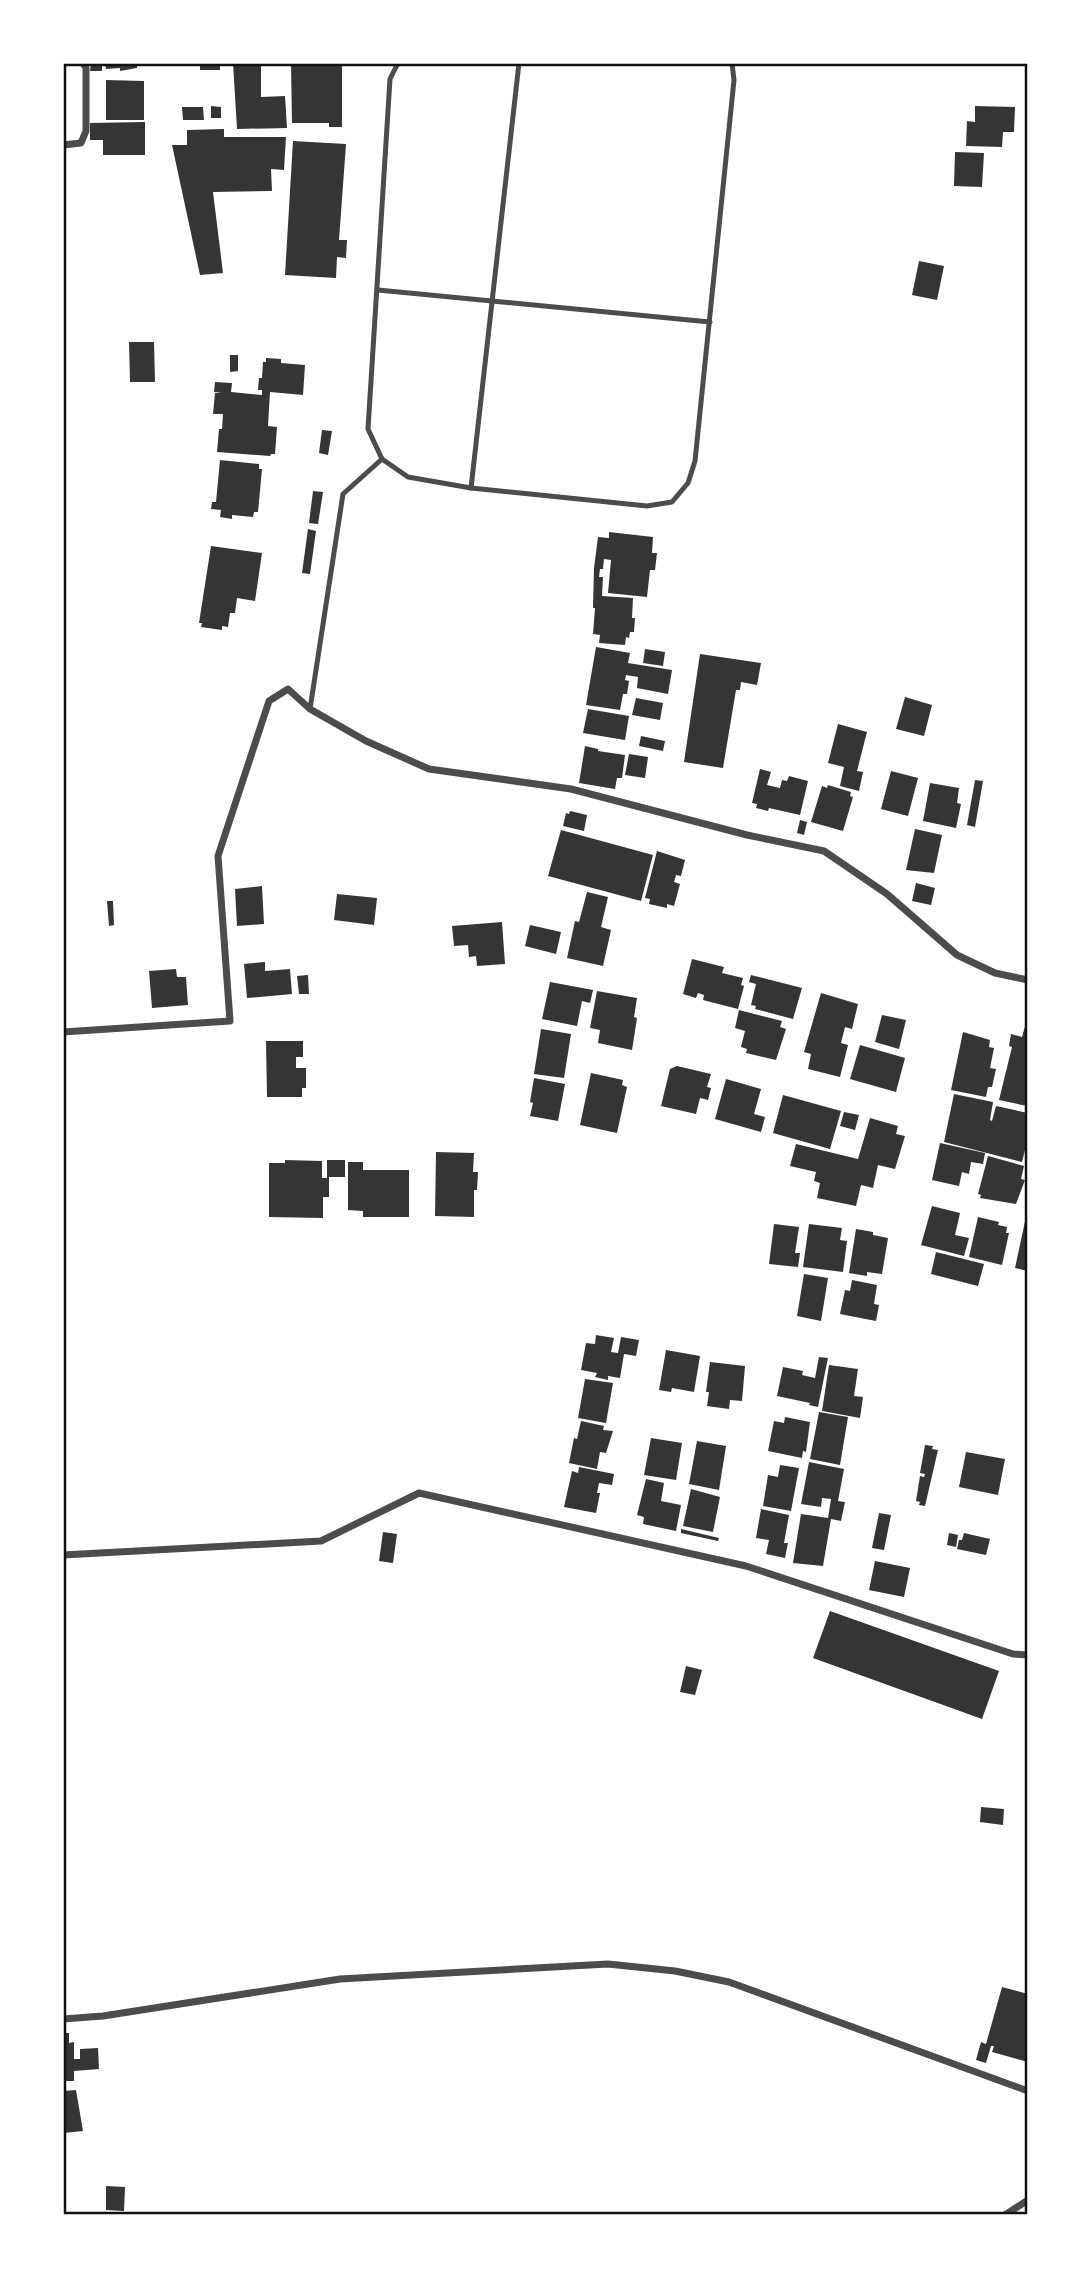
<svg xmlns="http://www.w3.org/2000/svg" width="1091" height="2278" font-family="'PT Sans Narrow',sans-serif">
	<style>
		.building { fill: #353535 }
		.lines { fill: none; stroke-linecap: round; stroke-linejoin: round }
		.service { stroke: #4c4c4c; stroke-width: 5 }
		.minor { stroke: #4c4c4c; stroke-width: 7 }
		.neatline { fill: none; stroke: #111; stroke-width: 2.5 }
	</style>
	<rect width="100%" height="100%" fill="#fff"/>
	<g class="building">
		<polygon points="91,63 102,63 102,71 90,71"/>
		<polygon points="105,63 137,63 137,68 120,71 120,68 106,69"/>
		<rect x="200" y="63" width="20" height="7"/>
		<polygon points="233,63 261,63 261,97 285,96 287,128 237,129"/>
		<polygon points="291,63 342,63 342,127 329,127 329,123 292,123"/>
		<polygon points="106,80 144,81 144,120 106,120"/>
		<polygon points="211,106 221,107 221,118 211,118"/>
		<polygon points="975,106 1015,107 1014,132 1003,132 1002,147 966,146 967,121 975,122"/>
		<polygon points="182,107 203,107 204,120 183,120"/>
		<polygon points="145,122 145,155 103,155 103,140 90,140 90,123"/>
		<polygon points="224,129 224,137 286,137 284,170 271,169 272,191 213,192 223,273 200,275 172,145 187,145 187,130"/>
		<polygon points="293,141 346,144 339,240 347,240 346,258 337,257 336,278 285,275"/>
		<polygon points="955,152 984,153 982,187 954,186"/>
		<polygon points="919,261 944,266 937,300 912,295"/>
		<polygon points="129,342 154,342 155,382 130,382"/>
		<polygon points="230,355 238,355 238,371 230,372"/>
		<polygon points="266,358 281,359 281,363 305,365 303,395 270,392 268,426 277,427 275,454 271,454 270,456 217,452 219,429 222,429 223,414 213,414 215,393 221,392 214,392 215,382 232,383 231,392 262,395 262,390 258,390 259,378 262,378 263,362 266,362"/>
		<polygon points="322,430 332,431 328,455 319,453"/>
		<polygon points="220,460 259,464 259,469 262,469 258,512 254,512 253,517 232,515 232,519 220,517 221,510 211,509 212,502 216,502"/>
		<polygon points="313,491 323,492 318,524 309,523"/>
		<polygon points="308,529 316,531 310,574 302,573"/>
		<polygon points="609,532 653,537 652,553 657,553 655,570 650,570 647,597 608,593 611,560 604,559 603,569 600,569 599,577 603,577 602,596 633,598 632,618 635,618 634,632 630,632 629,638 626,637 625,645 599,643 600,635 593,634 595,608 593,608 594,568 598,537 609,538"/>
		<polygon points="211,546 262,553 255,601 237,598 235,613 230,613 228,627 222,626 222,630 201,627 202,623 199,623"/>
		<polygon points="596,647 630,653 628,663 672,670 668,694 637,688 638,677 626,675 625,680 629,681 627,694 623,694 620,710 586,705"/>
		<polygon points="645,649 665,652 663,666 643,663"/>
		<polygon points="700,654 761,663 757,685 741,682 740,690 736,690 723,768 684,762"/>
		<polygon points="905,697 932,705 924,736 896,729"/>
		<polygon points="636,698 663,703 660,720 632,715"/>
		<polygon points="588,709 629,716 625,740 583,733"/>
		<polygon points="838,724 867,732 857,771 863,772 859,791 840,786 844,767 828,763"/>
		<polygon points="641,736 665,741 663,751 639,746"/>
		<polygon points="585,746 598,749 598,751 625,755 622,778 617,778 615,789 579,783"/>
		<polygon points="629,754 648,757 645,778 625,775"/>
		<polygon points="760,769 771,772 767,785 780,788 782,780 787,781 789,776 808,781 800,815 769,808 768,811 756,808 757,804 752,803"/>
		<polygon points="891,771 918,778 908,816 881,809"/>
		<polygon points="975,780 983,781 975,827 967,825"/>
		<polygon points="930,783 959,788 957,803 961,804 956,828 923,821"/>
		<polygon points="828,785 851,792 850,796 853,797 843,831 811,822 822,786 827,788"/>
		<polygon points="570,811 587,815 584,831 563,826 566,813 569,814"/>
		<polygon points="800,820 807,822 804,835 797,833"/>
		<polygon points="915,829 942,835 934,873 906,870"/>
		<polygon points="561,830 653,855 641,901 548,876"/>
		<polygon points="657,851 685,860 681,876 676,875 674,882 680,884 674,906 667,904 667,908 649,904 650,899 645,898"/>
		<polygon points="916,883 935,888 931,905 912,901"/>
		<polygon points="262,886 264,924 237,926 235,889"/>
		<polygon points="587,892 608,897 601,927 611,930 603,966 567,958 575,921 579,922"/>
		<polygon points="337,894 377,898 374,925 334,920"/>
		<polygon points="107,901 113,901 114,925 109,926"/>
		<polygon points="502,922 505,964 477,966 476,956 469,957 468,945 454,946 452,926"/>
		<polygon points="530,925 561,932 556,954 525,946"/>
		<polygon points="692,959 724,967 722,973 743,978 741,985 744,986 738,1009 703,1000 704,995 698,993 696,998 683,994"/>
		<polygon points="265,962 265,971 290,969 292,994 247,998 244,964"/>
		<polygon points="176,969 177,977 186,977 188,1005 152,1008 149,971"/>
		<polygon points="308,975 309,994 299,994 297,976"/>
		<polygon points="751,975 802,988 793,1019 755,1009 756,1006 751,1005 756,984 749,982"/>
		<polygon points="550,982 593,990 590,1003 582,1001 577,1026 542,1019"/>
		<polygon points="597,991 637,998 634,1017 637,1018 632,1050 598,1043 600,1030 590,1028"/>
		<polygon points="821,993 858,1004 852,1029 845,1027 841,1043 848,1045 840,1077 808,1069 811,1054 804,1052"/>
		<polygon points="739,1010 782,1021 780,1027 786,1029 776,1060 746,1053 747,1049 741,1047 745,1031 735,1028"/>
		<polygon points="882,1015 906,1020 899,1049 875,1042"/>
		<polygon points="1026,1023 1028,1023 1027,1106 999,1100 1012,1047 1009,1046 1011,1034 1022,1037"/>
		<polygon points="541,1029 571,1034 564,1078 534,1074"/>
		<polygon points="963,1032 990,1040 989,1047 994,1048 990,1068 996,1069 992,1087 988,1087 986,1097 951,1090"/>
		<polygon points="266,1041 303,1041 303,1057 296,1057 296,1068 306,1068 306,1088 302,1088 302,1097 267,1097"/>
		<polygon points="860,1045 905,1058 896,1092 850,1079"/>
		<polygon points="677,1066 711,1074 707,1087 711,1088 708,1100 700,1098 696,1114 661,1106 670,1069"/>
		<polygon points="591,1073 623,1080 622,1085 627,1087 617,1133 580,1125"/>
		<polygon points="534,1078 565,1084 558,1121 530,1116 533,1103 530,1102"/>
		<polygon points="726,1079 761,1089 754,1114 765,1117 761,1132 715,1119"/>
		<polygon points="954,1094 993,1102 990,1120 992,1121 996,1106 1028,1113 1025,1126 1028,1127 1028,1138 1022,1162 944,1142"/>
		<polygon points="783,1095 841,1111 830,1149 773,1133"/>
		<polygon points="844,1112 859,1115 855,1130 840,1126"/>
		<polygon points="870,1118 898,1126 896,1134 905,1136 895,1169 878,1165 873,1188 861,1185 856,1206 817,1198 820,1183 814,1181 816,1172 790,1166 796,1144 858,1159"/>
		<polygon points="940,1143 985,1153 983,1164 971,1162 969,1174 962,1172 959,1186 932,1180"/>
		<polygon points="436,1152 474,1153 473,1172 478,1172 477,1190 474,1190 474,1217 435,1216"/>
		<polygon points="988,1156 1024,1166 1021,1179 1025,1180 1016,1204 980,1198 981,1195 978,1194"/>
		<polygon points="285,1160 322,1161 322,1178 327,1178 327,1160 345,1160 345,1177 329,1177 329,1197 323,1197 323,1218 269,1217 269,1163 285,1163"/>
		<polygon points="348,1162 363,1162 363,1170 409,1170 409,1217 363,1217 363,1211 348,1210"/>
		<polygon points="932,1206 960,1213 955,1235 969,1238 964,1256 921,1245"/>
		<polygon points="1027,1212 1028,1212 1028,1271 1015,1268"/>
		<polygon points="978,1217 999,1222 998,1225 1007,1227 1006,1233 1009,1233 1002,1265 969,1257"/>
		<polygon points="774,1224 799,1227 795,1253 800,1253 798,1267 769,1264"/>
		<polygon points="809,1224 842,1228 840,1240 847,1241 843,1272 803,1267"/>
		<polygon points="856,1229 873,1232 873,1235 888,1238 882,1274 867,1272 867,1276 849,1273"/>
		<polygon points="936,1252 984,1264 978,1286 931,1274"/>
		<polygon points="804,1274 828,1278 821,1321 797,1316"/>
		<polygon points="852,1280 877,1285 874,1304 879,1305 876,1321 840,1314 845,1290 850,1291"/>
		<polygon points="596,1335 614,1338 611,1352 618,1353 621,1337 639,1340 636,1356 624,1354 620,1378 608,1376 608,1380 595,1377 597,1373 581,1370 586,1343 595,1344"/>
		<polygon points="666,1350 700,1356 694,1392 672,1388 671,1392 659,1390"/>
		<polygon points="819,1357 828,1358 818,1407 809,1405 810,1403 777,1396 783,1367 803,1371 802,1375 815,1378"/>
		<polygon points="710,1362 745,1366 742,1401 730,1400 729,1409 707,1406 709,1392 706,1392"/>
		<polygon points="829,1365 858,1369 854,1396 863,1397 860,1418 822,1411"/>
		<polygon points="585,1379 613,1383 606,1423 578,1418"/>
		<polygon points="819,1412 848,1417 840,1465 810,1459"/>
		<polygon points="785,1417 810,1422 806,1452 803,1451 802,1458 768,1451 774,1421 784,1423"/>
		<polygon points="581,1421 604,1426 603,1430 613,1431 606,1453 600,1452 597,1469 569,1463 574,1438 577,1439"/>
		<polygon points="651,1438 682,1443 676,1480 644,1475"/>
		<polygon points="697,1441 726,1446 719,1490 689,1484"/>
		<polygon points="925,1445 933,1446 932,1449 938,1450 925,1506 919,1505 920,1502 916,1501 920,1476 924,1477 925,1474 920,1473"/>
		<polygon points="966,1452 1005,1459 998,1495 959,1487"/>
		<polygon points="809,1462 844,1469 838,1501 845,1502 841,1521 831,1519 823,1566 793,1563 801,1514 828,1518 831,1499 822,1498 821,1507 801,1504"/>
		<polygon points="780,1465 799,1468 791,1511 763,1506 768,1475 778,1477"/>
		<polygon points="579,1467 614,1474 612,1485 599,1483 597,1493 600,1493 596,1513 564,1507 572,1471 578,1473"/>
		<polygon points="646,1479 664,1483 661,1501 681,1505 676,1531 643,1524 644,1517 637,1515"/>
		<polygon points="691,1489 720,1497 713,1532 683,1526"/>
		<polygon points="761,1509 789,1515 784,1543 788,1543 785,1558 766,1554 769,1540 756,1538"/>
		<polygon points="879,1513 891,1515 884,1550 872,1548"/>
		<polygon points="681,1529 719,1538 718,1541 681,1533"/>
		<polygon points="383,1532 397,1534 393,1563 379,1561"/>
		<polygon points="949,1533 958,1535 956,1547 947,1545"/>
		<polygon points="964,1533 990,1539 986,1555 957,1549 959,1540 962,1540"/>
		<polygon points="875,1561 910,1568 904,1597 869,1590"/>
		<polygon points="830,1611 999,1671 982,1719 813,1658"/>
		<polygon points="686,1666 702,1670 695,1695 680,1692"/>
		<polygon points="981,1807 1004,1809 1003,1825 980,1822"/>
		<polygon points="1002,1987 1028,1994 1028,2062 992,2052 994,2046 991,2046 986,2063 976,2060 981,2042 986,2044"/>
		<polygon points="63,2033 69,2033 69,2043 74,2042 74,2059 80,2059 80,2049 98,2048 99,2069 74,2071 74,2081 63,2081"/>
		<polygon points="76,2090 83,2131 63,2133 63,2091"/>
		<polygon points="106,2186 125,2187 124,2211 106,2210"/>
	</g>
	<g class="lines">
		<g class="service">
			<polyline points="398,63 390,79 368,429 382,459 408,477 471,488 647,506 672,502 688,483 695,461 734,80 732,63"/>
			<polyline points="378,290 710,322"/>
			<polyline points="471,488 519,63"/>
			<polyline points="310,709 343,494 382,459"/>
		</g>
		<g class="minor">
			<polyline points="63,145 81,143 86,131 86,68 83,63"/>
			<polyline points="63,1032 230,1021 218,856 269,701 288,689 310,709 366,741 429,769 571,789 747,835 824,851 887,894 957,955 995,973 1028,980"/>
			<polyline points="63,1555 321,1541 419,1493 746,1566 1013,1654 1028,1655"/>
			<polyline points="63,2019 103,2016 340,1979 608,1964 675,1971 729,1982 1028,2091"/>
			<polyline points="1005,2215 1028,2200"/>
		</g>
	</g>
	<rect width="1091" height="2278" fill="none" stroke="#ffffff" stroke-width="130"/>
	<rect x="65" y="65" width="961" height="2148" class="neatline"/>
</svg>
